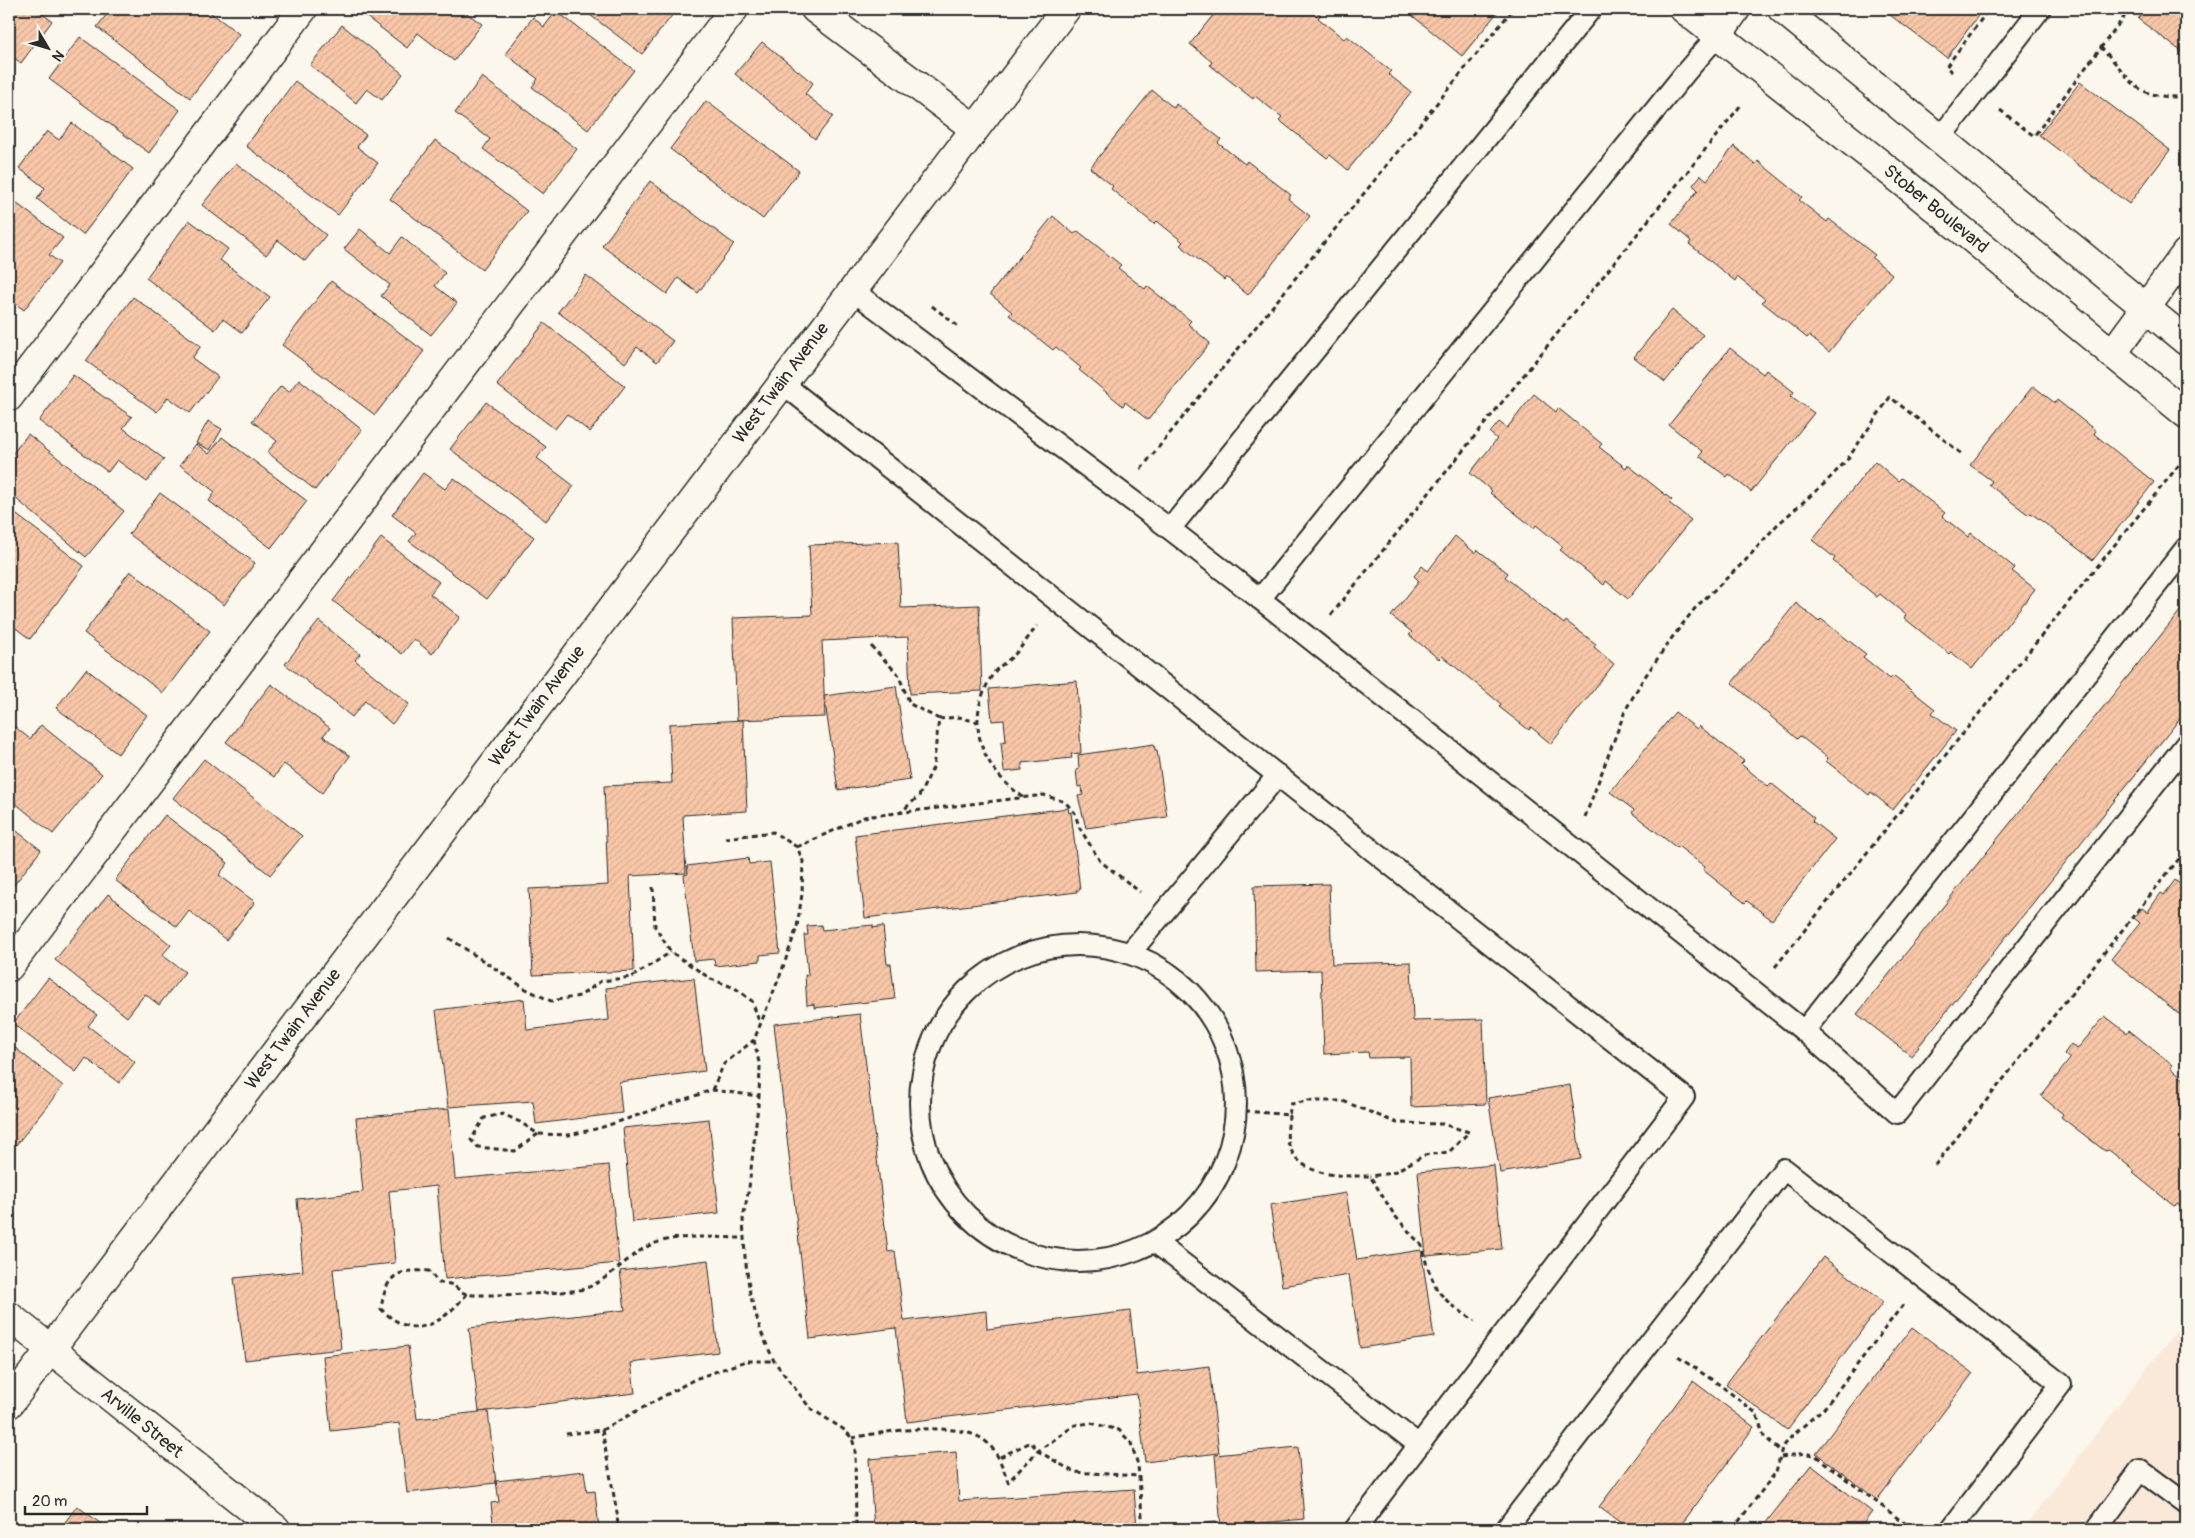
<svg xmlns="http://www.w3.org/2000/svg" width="2195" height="1538" font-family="Pangolin,sans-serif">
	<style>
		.built { fill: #fae9d8 }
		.building { fill: url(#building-hatch); stroke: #2b2b2b }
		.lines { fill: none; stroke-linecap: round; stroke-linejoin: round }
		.service-casing { stroke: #2b2b2b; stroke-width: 24 }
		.minor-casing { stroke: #2b2b2b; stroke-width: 31 }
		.secondary-casing { stroke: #2b2b2b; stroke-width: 31 }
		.path { stroke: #2b2b2b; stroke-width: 3; stroke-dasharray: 5 4; stroke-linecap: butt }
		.service { stroke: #fbf7ec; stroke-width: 20 }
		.minor { stroke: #fbf7ec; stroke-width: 28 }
		.secondary { stroke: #fbf7ec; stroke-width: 28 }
		.labels { text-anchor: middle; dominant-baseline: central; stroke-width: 5; stroke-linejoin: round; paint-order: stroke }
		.street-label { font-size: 18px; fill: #2b2b2b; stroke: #fbf7ec }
	</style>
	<defs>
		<pattern id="building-hatch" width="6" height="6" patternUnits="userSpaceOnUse" patternTransform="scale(1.25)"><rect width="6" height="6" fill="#f9c7a8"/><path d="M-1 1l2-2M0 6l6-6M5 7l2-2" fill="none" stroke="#d6ab91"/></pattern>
	</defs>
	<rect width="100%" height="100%" fill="#fbf7ec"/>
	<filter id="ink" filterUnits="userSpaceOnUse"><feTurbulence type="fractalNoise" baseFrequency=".02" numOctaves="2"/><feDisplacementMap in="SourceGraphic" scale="10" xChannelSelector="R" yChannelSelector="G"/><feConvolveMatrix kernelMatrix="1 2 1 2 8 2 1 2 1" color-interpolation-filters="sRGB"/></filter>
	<g filter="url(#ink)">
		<polygon class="built" points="2186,1318 2186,1529 2023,1529 2138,1380"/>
		<g class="building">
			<polygon points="9,9 36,9 52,21 21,63 9,54"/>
			<polygon points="111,9 206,9 239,34 190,98 97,27"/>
			<polygon points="356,9 461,9 482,24 454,61 418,33 407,48"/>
			<polygon points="582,9 677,9 642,54"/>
			<polygon points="1218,9 1313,9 1321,15 1318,18 1344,39 1347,36 1391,71 1388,74 1411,92 1348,170 1330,155 1327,158 1279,120 1282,117 1255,96 1253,99 1210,65 1212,62 1190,44"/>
			<polygon points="1404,9 1500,9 1462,56"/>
			<polygon points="1882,9 1983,9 1947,58"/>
			<polygon points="2146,9 2186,9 2186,55 2138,19"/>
			<polygon points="556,11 634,70 588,130 532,87 538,79 505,54 533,17 544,27"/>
			<polygon points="342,25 403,74 382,100 367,89 356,103 310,65"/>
			<polygon points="80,37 180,110 149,153 49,79"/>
			<polygon points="762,42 813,83 805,94 833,116 815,139 735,74"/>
			<polygon points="482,77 577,149 543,194 483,149 490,139 455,113"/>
			<polygon points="295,81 366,135 357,147 378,163 338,215 246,146"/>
			<polygon points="2080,82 2170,150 2129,204 2039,135"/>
			<polygon points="1152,90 1174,108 1176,104 1221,139 1218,143 1245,164 1247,161 1291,195 1288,199 1310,216 1248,295 1226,277 1224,280 1180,245 1183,242 1157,221 1154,224 1111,189 1113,186 1090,168"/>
			<polygon points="706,101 799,171 763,219 670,149"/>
			<polygon points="72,123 133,169 83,235 37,199 45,188 19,168 47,131 59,140"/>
			<polygon points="435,140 527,211 482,270 390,199"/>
			<polygon points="1734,146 1755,164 1758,161 1802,197 1799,200 1827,222 1829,219 1875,255 1872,258 1892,274 1829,352 1809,336 1807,338 1762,302 1765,299 1737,277 1735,281 1689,244 1691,241 1671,224 1698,190 1693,185 1701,175 1707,180"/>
			<polygon points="236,163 326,235 305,261 278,240 266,255 202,205"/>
			<polygon points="650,181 734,244 698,293 678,278 667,294 602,246"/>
			<polygon points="12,200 63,238 49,255 60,263 24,310 9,299 9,205"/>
			<polygon points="1053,216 1074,234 1078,231 1121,265 1118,268 1145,289 1147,286 1191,321 1188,324 1210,343 1148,420 1125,402 1123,406 1079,370 1081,368 1056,347 1053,350 1009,315 1012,312 990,294"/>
			<polygon points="189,220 228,249 220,260 270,297 242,333 223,319 215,330 146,278"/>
			<polygon points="360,229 390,253 402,237 445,273 435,286 457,303 431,335 381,296 390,285 344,249"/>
			<polygon points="586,275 673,341 657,362 637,347 625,363 558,312"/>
			<polygon points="331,281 424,351 375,415 282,345"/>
			<polygon points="133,297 201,346 192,358 218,377 190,413 168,397 157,412 86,361"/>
			<polygon points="1672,310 1703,335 1665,382 1634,357"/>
			<polygon points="544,323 625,386 590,432 567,414 555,429 497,385"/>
			<polygon points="1730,348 1763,374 1766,370 1794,392 1791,396 1814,413 1751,492 1729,474 1727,477 1699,456 1703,452 1669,425"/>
			<polygon points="73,375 132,417 123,428 164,459 147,482 117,460 108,472 39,421"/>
			<polygon points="299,379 362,430 315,490 267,452 277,441 252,421 281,386 289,392"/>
			<polygon points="2033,386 2055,403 2057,400 2096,431 2094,434 2154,482 2093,560 2031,513 2029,515 1989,485 1992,481 1970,465"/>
			<polygon points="1534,394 1556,412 1558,408 1602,444 1599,447 1626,468 1628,465 1672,500 1669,503 1691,520 1628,599 1606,581 1604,585 1560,550 1563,547 1536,525 1534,528 1490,493 1492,491 1470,473 1497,439 1490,433 1499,422 1507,428"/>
			<polygon points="486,402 546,447 537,458 574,486 546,521 450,449"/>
			<polygon points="208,421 222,429 210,450 196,443"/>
			<polygon points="28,434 124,511 86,557 9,493 9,458"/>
			<polygon points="222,437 307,501 271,548 209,501 215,492 180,465 196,444 209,454"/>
			<polygon points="1875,461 1898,481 1901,478 1945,513 1942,516 1968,537 1971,533 2015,568 2012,571 2035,589 1972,669 1951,652 1949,654 1904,618 1906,615 1880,594 1877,597 1833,561 1835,558 1812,540"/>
			<polygon points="423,473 445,489 454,478 534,537 487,599 409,541 416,533 392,515"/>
			<polygon points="160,493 255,563 224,605 129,534"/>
			<polygon points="9,509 84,566 30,639 9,623"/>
			<polygon points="1455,536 1475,553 1478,550 1508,573 1505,577 1564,624 1566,621 1596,644 1594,647 1614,664 1551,744 1531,727 1529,730 1499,707 1501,704 1442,656 1439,659 1409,635 1412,632 1391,616 1419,581 1414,576 1422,566 1428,571"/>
			<polygon points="381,538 439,582 430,594 460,617 432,654 414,639 402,654 333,601"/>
			<polygon points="898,542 901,608 979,605 982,691 910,694 908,637 822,641 825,717 737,720 733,618 812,615 809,545"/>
			<polygon points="130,571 210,631 163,693 84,633"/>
			<polygon points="1796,603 1819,622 1821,619 1866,654 1863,657 1890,679 1893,676 1935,709 1932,713 1956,731 1893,810 1871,792 1869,795 1826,761 1828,758 1800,736 1797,739 1732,683"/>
			<polygon points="2185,605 2186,711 1911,1056 1857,1014"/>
			<polygon points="319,621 360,654 355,660 409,704 392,724 365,701 352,717 285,664"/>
			<polygon points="9,639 15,644 9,652"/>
			<polygon points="86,669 147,715 118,754 56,708"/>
			<polygon points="1077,681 1081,753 1071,754 1072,758 1022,763 1022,770 1004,772 1001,742 1006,741 1004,720 992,721 989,689"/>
			<polygon points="271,684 330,728 323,736 350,756 322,793 284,764 274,777 226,742"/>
			<polygon points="896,686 910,780 838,790 824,696"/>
			<polygon points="1675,712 1697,729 1699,726 1744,761 1741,764 1768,786 1771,783 1814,818 1812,821 1835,839 1772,920 1747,901 1745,903 1703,870 1705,867 1678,846 1677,848 1632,813 1634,810 1610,792"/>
			<polygon points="743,720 747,811 683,815 686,873 630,876 634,971 533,975 529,889 608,885 604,786 672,783 669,724"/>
			<polygon points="9,722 30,739 41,725 102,774 53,834 9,798"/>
			<polygon points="1154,744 1155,750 1157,750 1167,817 1086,828 1078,796 1083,795 1082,786 1078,787 1076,770 1079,769 1078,755"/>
			<polygon points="204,759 302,836 270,875 173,798"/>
			<polygon points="1068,808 1069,813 1071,812 1080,890 1076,890 1077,892 865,918 855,835"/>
			<polygon points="165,815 228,863 219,875 255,902 226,940 189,911 177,927 115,880"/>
			<polygon points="9,825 41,850 14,885 9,881"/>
			<polygon points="748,858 749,864 770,862 780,953 760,955 760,961 715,966 714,959 694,961 684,875 688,874 687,866"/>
			<polygon points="2175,880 2186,889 2186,1018 2179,1014 2111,959 2140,923 2134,918 2142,908 2149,913 2149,910 2161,893 2164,895"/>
			<polygon points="1329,884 1332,964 1411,962 1413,1021 1483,1019 1486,1104 1411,1107 1410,1057 1369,1058 1368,1052 1324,1054 1321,970 1256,972 1254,886"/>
			<polygon points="108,894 171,945 162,955 185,972 159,1005 145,994 127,1017 55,960"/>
			<polygon points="821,925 822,930 873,925 873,928 883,926 887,964 891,964 895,999 814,1008 814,1004 807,1005 805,975 808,975 804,935 808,935 807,926"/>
			<polygon points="48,978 97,1015 88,1026 135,1062 119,1083 86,1058 76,1072 13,1024"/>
			<polygon points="694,978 705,1071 619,1082 622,1113 536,1124 533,1101 448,1107 436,1010 524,999 527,1030 609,1020 606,988"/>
			<polygon points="860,1014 888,1252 895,1251 904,1321 986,1311 987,1329 1130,1311 1137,1375 1209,1366 1219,1453 1145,1462 1137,1394 907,1422 896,1328 810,1339 774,1024"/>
			<polygon points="2105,1016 2127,1033 2129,1030 2172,1065 2170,1068 2186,1081 2186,1211 2177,1204 2175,1207 2133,1173 2135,1171 2109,1150 2105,1151 2061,1117 2063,1114 2041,1096 2070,1059 2064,1054 2071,1044 2077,1049"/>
			<polygon points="9,1043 63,1086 16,1145 9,1139"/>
			<polygon points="1570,1085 1581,1159 1500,1173 1488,1098"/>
			<polygon points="449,1109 455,1179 609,1165 619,1263 445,1279 437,1186 389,1191 395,1263 333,1269 341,1349 245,1360 234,1278 303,1271 297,1199 363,1192 356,1118"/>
			<polygon points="709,1119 719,1213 632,1222 623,1128"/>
			<polygon points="1494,1165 1502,1249 1426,1256 1418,1172"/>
			<polygon points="1346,1193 1357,1260 1421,1250 1434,1337 1360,1348 1349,1275 1282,1286 1270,1205"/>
			<polygon points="1823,1257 1883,1302 1787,1430 1726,1384"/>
			<polygon points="708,1260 718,1352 631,1363 635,1393 479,1412 469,1328 625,1310 620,1271"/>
			<polygon points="1912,1327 1973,1373 1877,1500 1816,1453"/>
			<polygon points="408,1346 417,1419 488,1411 496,1483 407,1493 399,1423 331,1431 323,1356"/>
			<polygon points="1693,1381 1754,1427 1678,1529 1629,1529 1599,1507"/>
			<polygon points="1298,1447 1304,1519 1221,1527 1215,1455"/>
			<polygon points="956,1452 959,1501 1134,1489 1137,1529 874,1529 869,1459"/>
			<polygon points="1811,1465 1872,1512 1859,1529 1761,1529"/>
			<polygon points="584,1471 587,1492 595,1491 599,1529 499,1529 498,1522 493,1523 491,1503 499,1502 496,1481"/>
			<polygon points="77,1506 108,1529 60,1529"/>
			<polygon points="1216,1522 1217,1528 1221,1529 1156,1529"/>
		</g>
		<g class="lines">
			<defs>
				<g id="service">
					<polyline points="1717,36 1686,72 1260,599 1804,1031"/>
					<polyline points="1940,138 2040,9"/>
					<polyline points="852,290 1170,529"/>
					<polyline points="782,383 1684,1097 1419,1445"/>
					<polyline points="2186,548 1804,1031 1897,1113 2186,744"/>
					<polyline points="1260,599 1170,529 1591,9"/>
					<circle cx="1078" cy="1103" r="158"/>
					<polyline points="1130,953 1278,775"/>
					<polyline points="1155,1242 1419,1445 1355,1529"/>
					<polyline points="1506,1529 1784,1169 2061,1384 1951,1529"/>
					<polyline points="2097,1529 2140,1470 2186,1504"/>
				</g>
				<g id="minor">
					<polyline points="815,9 974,128"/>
					<polyline points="1684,9 1907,185 2186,414"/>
					<polyline points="1782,9 2186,341"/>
					<polyline points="1717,36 1736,9"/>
					<polyline points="2112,354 2186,253"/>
					<polyline points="9,397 303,9"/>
					<polyline points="9,967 734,9"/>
				</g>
				<g id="secondary">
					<polyline points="9,1316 276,1529"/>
					<polyline points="9,1404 1066,9"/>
				</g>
			</defs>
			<use href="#service" class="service-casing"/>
			<use href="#minor" class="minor-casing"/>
			<use href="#secondary" class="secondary-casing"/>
			<g class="path">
				<path d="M 2100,47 C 2136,81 2129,98 2186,97"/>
				<polyline points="1952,72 1946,67 1989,9"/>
				<polyline points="2000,110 2034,136 2130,9"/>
				<polyline points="932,306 959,327"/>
				<polyline points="1141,469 1513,9"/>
				<polyline points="1331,615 1741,105"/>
				<polyline points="871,646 898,674 910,704 939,719 933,768 919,796 901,812"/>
				<polyline points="939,719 959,717 977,722"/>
				<path d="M 1023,797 C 980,767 963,721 993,674 C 998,666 1009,661 1016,653 C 1023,645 1030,635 1037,626"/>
				<polyline points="1585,817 1625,711 1642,681 1671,639 1696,607 1745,561 1777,525 1825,483 1847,460 1890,397 1962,454"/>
				<polyline points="725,838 773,832 797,847 803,861 802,894 797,927 781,973 754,1040 760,1067 759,1096 749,1188 743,1218 745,1257 750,1294 761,1332 774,1361 810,1408 843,1429 852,1438 855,1449 856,1529"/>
				<polyline points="797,847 864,817 1044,795 1065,802 1075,813 1079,827 1100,861 1140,892"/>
				<polyline points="653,887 655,927 671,952 711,979 735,988 752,1001 760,1024"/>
				<polyline points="449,938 526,989 551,1001 580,996 601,981 632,977 671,952"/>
				<polyline points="1775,967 2183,460"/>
				<polyline points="712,1090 724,1064 754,1040"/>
				<polyline points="1236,1110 1289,1115 1291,1104 1308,1101 1343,1101 1397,1123 1442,1124 1469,1132 1449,1152 1425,1155 1392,1173 1370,1176"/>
				<path d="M 1289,1115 C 1289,1123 1286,1134 1288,1142 C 1298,1178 1341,1176 1370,1176 L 1395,1216 L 1422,1246 L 1427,1266 L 1437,1290 L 1451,1305 L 1475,1321"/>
				<polyline points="538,1134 515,1151 478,1147 471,1140 484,1118 503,1114 520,1122 538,1134 569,1135 600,1128 712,1090 759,1096"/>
				<polyline points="1935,1165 2186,850"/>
				<path d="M 467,1294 C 441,1324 415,1343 381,1309 C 386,1276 395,1269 429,1271 L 439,1283 C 458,1283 453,1288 466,1294 C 474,1297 573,1293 584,1289 C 604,1282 620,1265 637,1253 C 666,1231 709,1238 744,1238"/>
				<polyline points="1678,1357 1720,1385 1756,1413 1764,1436 1781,1452"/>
				<polyline points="602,1430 617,1513 618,1529"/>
				<polyline points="566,1434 602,1430 695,1379 746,1361 774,1361"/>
				<path d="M 852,1438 C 883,1431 951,1422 979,1437 C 996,1446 1002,1465 1008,1482 L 1038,1451 L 1075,1425 L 1091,1423 L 1119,1430 L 1131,1443 L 1138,1465 L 1143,1529"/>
				<polyline points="1000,1457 1031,1442 1038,1451 1074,1472 1139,1476"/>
				<polyline points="1781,1457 1805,1453 1816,1456 1912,1529"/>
				<polyline points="1733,1529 1776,1472 1782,1448 1792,1436 1825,1407 1905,1302"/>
			</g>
			<use href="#service" class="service"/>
			<use href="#minor" class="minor"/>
			<use href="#secondary" class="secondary"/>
		</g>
	</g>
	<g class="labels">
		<g class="street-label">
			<text transform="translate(1936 209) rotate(39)">Stober Boulevard</text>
			<text transform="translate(781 383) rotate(-53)">West Twain Avenue</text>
			<text transform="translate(537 706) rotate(-53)">West Twain Avenue</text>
			<text transform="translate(293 1029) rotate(-53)">West Twain Avenue</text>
			<text transform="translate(142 1423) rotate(39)">Arville Street</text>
		</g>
	</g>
	<rect width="2195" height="1538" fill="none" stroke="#fbf7ec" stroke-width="30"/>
	<rect x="15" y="15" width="2165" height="1508" fill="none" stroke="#2b2b2b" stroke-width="2" filter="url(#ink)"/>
	<g transform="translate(48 48) rotate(128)" stroke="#fbf7ec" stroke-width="4" paint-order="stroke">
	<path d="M0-4L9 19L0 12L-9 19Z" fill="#2b2b2b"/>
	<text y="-8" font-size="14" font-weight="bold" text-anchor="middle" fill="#2b2b2b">N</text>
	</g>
	<path d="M25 1506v8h122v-8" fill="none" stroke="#2b2b2b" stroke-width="2.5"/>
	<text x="32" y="1506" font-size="15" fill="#2b2b2b" stroke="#fbf7ec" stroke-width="4" paint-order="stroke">20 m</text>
</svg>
